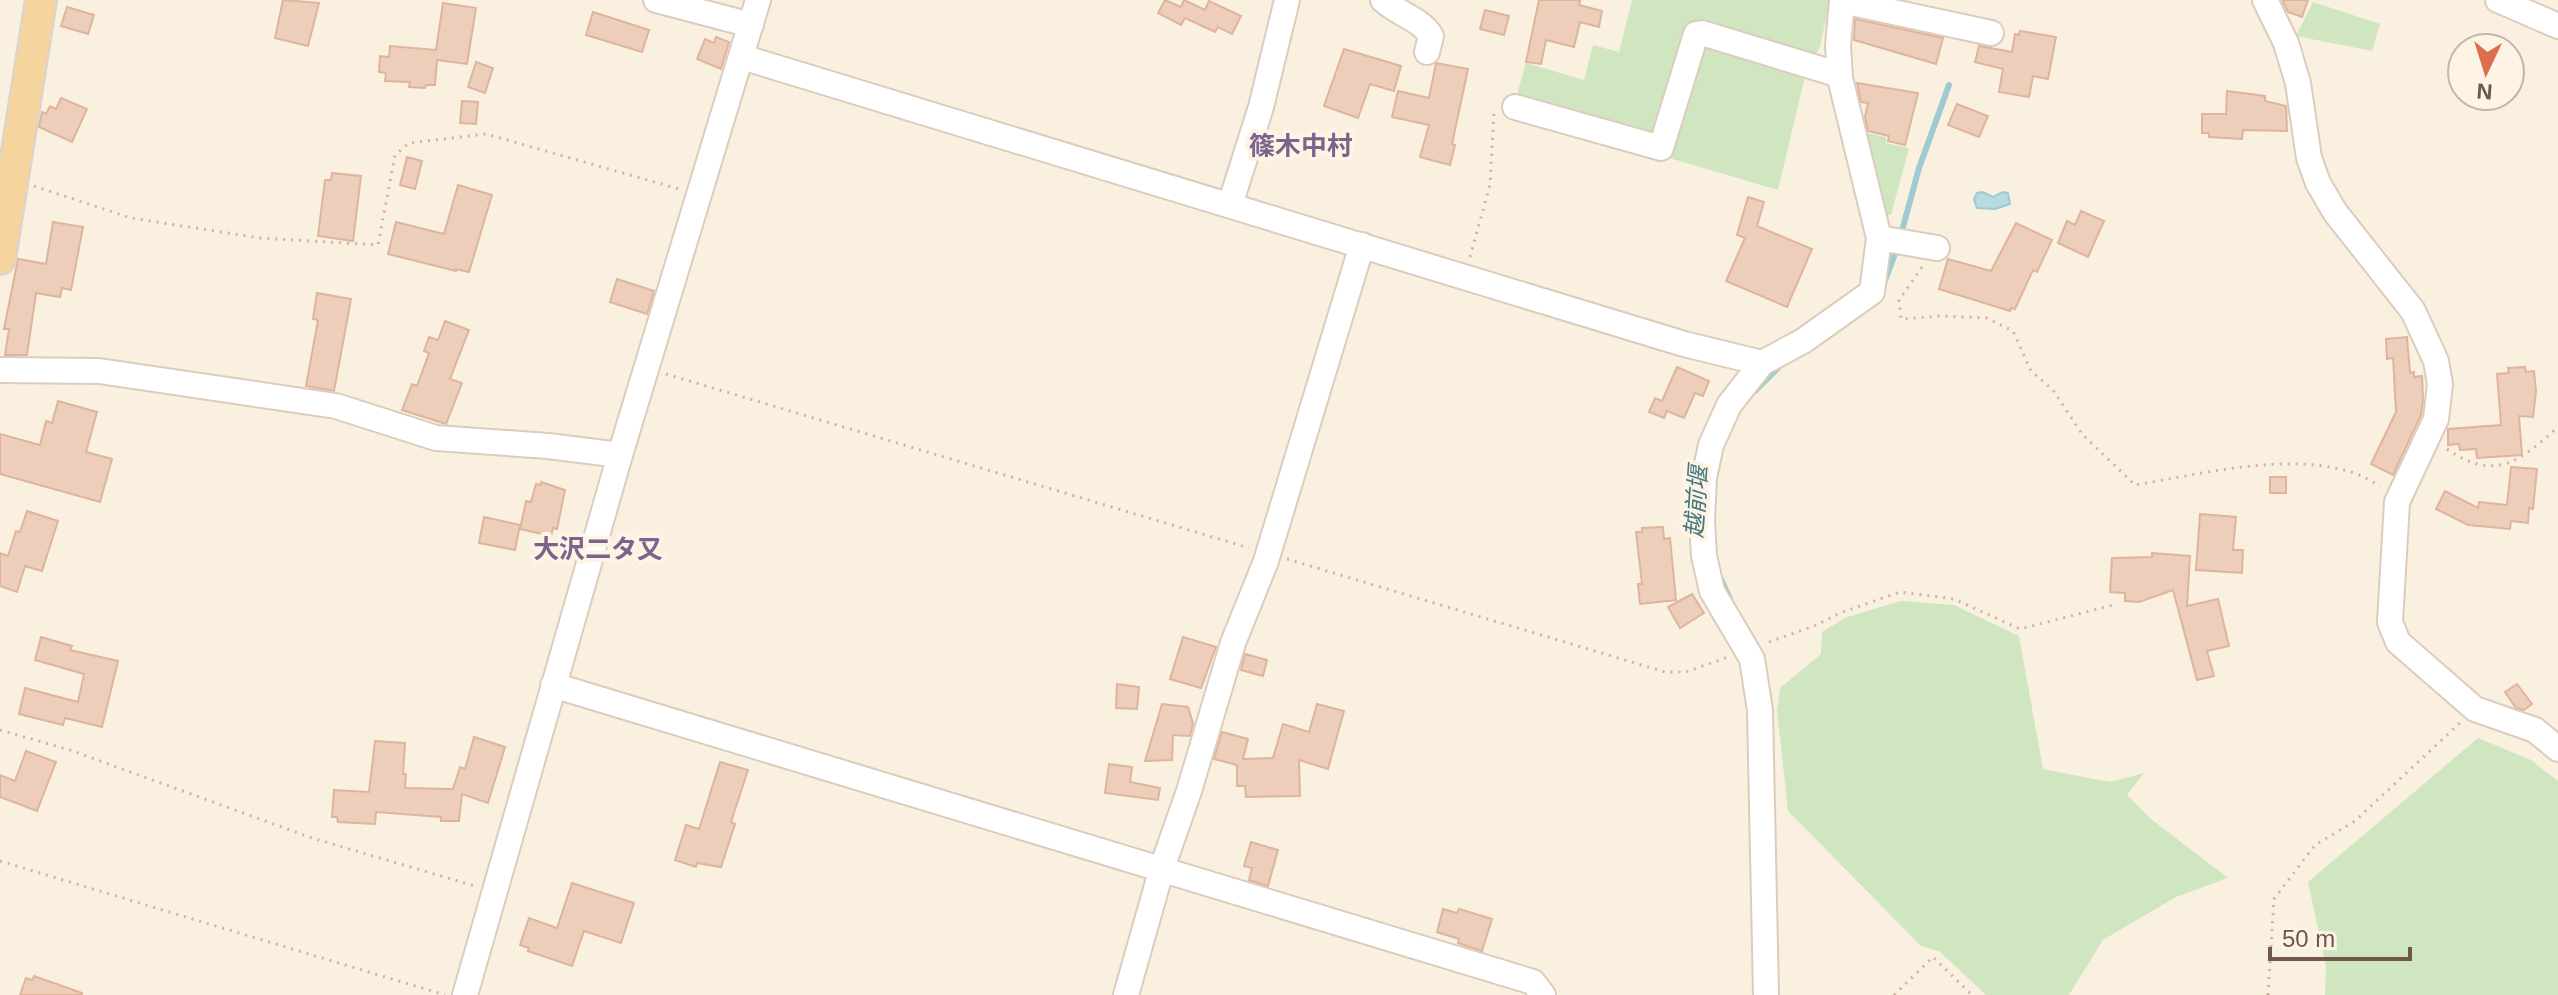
<svg xmlns="http://www.w3.org/2000/svg" width="2558" height="995" font-family="Arial,'Noto Sans JP',sans-serif">
	<style>
		.green { fill: #d0e6c1 }
		.water { fill: #b7dbe1; stroke: #9ecad2; stroke-width: 2 }
		.lines { fill: none; stroke-linecap: round; stroke-linejoin: round }
		.stream { stroke: #9ecad2; stroke-width: 6 }
		.building { fill: #edceba; stroke: #deb59c; stroke-width: 2 }
		.minor-casing { stroke: #ddccbd; stroke-width: 28 }
		.major-casing { stroke: #dad3d0; stroke-width: 34 }
		.path { stroke: #d1b29e; stroke-width: 3; stroke-dasharray: 2 6; stroke-linecap: butt }
		.minor { stroke: #fff; stroke-width: 24 }
		.major { stroke: #f5d49d; stroke-width: 30 }
		.labels { text-anchor: middle; dominant-baseline: central; stroke-width: 8; stroke-linejoin: round; paint-order: stroke }
		.water-label { font-size: 24px; font-style: italic; fill: #467781; stroke: #fdf4e6 }
		.quarter-label { font-size: 26px; font-weight: bold; fill: #7d628c; stroke: #fdf4e6 }
	</style>
	<rect width="100%" height="100%" fill="#faf0e0"/>
	<g class="green">
		<polygon points="1632,0 1830,0 1820,47 1813,60 1691,24 1655,142 1515,101 1526,63 1584,80 1593,45 1619,52"/>
		<polygon points="2313,2 2380,24 2372,51 2296,36"/>
		<polygon points="1705,42 1806,72 1778,190 1666,157"/>
		<polygon points="1857,131 1886,137 1886,143 1909,148 1891,215 1881,215"/>
		<polygon points="1901,601 1954,605 2019,636 2043,769 2110,782 2144,773 2127,795 2151,819 2228,878 2176,897 2103,940 2069,995 1986,995 1939,951 1921,946 1788,811 1777,711 1780,688 1821,654 1822,632 1847,617"/>
		<polygon points="2478,738 2531,760 2558,781 2558,995 2325,995 2326,966 2308,882"/>
	</g>
	<polygon class="water" points="1982,192 1993,197 2003,192 2008,193 2010,204 1995,209 1977,208 1974,199 1977,193"/>
	<g class="lines">
		<g class="stream">
			<polyline points="1900,238 1919,168 1949,85"/>
			<polyline points="1880,294 1897,248"/>
			<polyline points="1755,391 1778,368"/>
			<polyline points="1720,577 1730,599"/>
		</g>
	</g>
	<g class="building">
		<polygon points="283,0 319,3 308,46 275,38"/>
		<polygon points="1165,0 1181,7 1184,0 1205,10 1209,1 1241,16 1232,34 1218,27 1215,32 1185,18 1181,25 1158,13"/>
		<polygon points="1539,0 1580,0 1579,5 1602,11 1599,27 1580,22 1574,47 1546,40 1541,64 1526,62"/>
		<polygon points="2282,0 2308,0 2302,17 2288,12"/>
		<polygon points="443,3 476,8 467,64 437,60 435,85 426,85 425,88 409,87 410,82 385,81 386,73 379,72 380,56 389,57 390,46 436,50"/>
		<polygon points="67,7 94,15 88,34 61,26"/>
		<polygon points="1485,10 1509,16 1504,35 1480,29"/>
		<polygon points="593,12 649,30 642,52 586,35"/>
		<polygon points="1855,19 1943,38 1936,64 1854,40"/>
		<polygon points="2020,31 2056,37 2048,79 2033,76 2029,97 1999,92 2003,69 1975,62 1979,46 2012,52 2015,34 2019,35"/>
		<polygon points="716,37 729,42 721,69 697,59 705,39 714,43"/>
		<polygon points="1344,49 1401,66 1394,91 1370,84 1358,118 1324,106"/>
		<polygon points="476,62 493,68 485,93 468,87"/>
		<polygon points="1436,63 1468,69 1452,144 1455,145 1450,165 1420,157 1429,125 1392,117 1398,91 1429,98"/>
		<polygon points="1857,83 1918,93 1905,145 1888,141 1889,136 1868,131 1865,117 1868,103 1861,102"/>
		<polygon points="2227,91 2265,96 2265,101 2286,106 2287,131 2243,130 2242,139 2209,137 2209,133 2202,133 2202,114 2226,114"/>
		<polygon points="61,98 87,109 72,142 39,127 42,112 46,114 50,106 56,109"/>
		<polygon points="462,101 478,102 476,124 460,123"/>
		<polygon points="1957,104 1988,116 1979,137 1948,125"/>
		<polygon points="407,157 422,161 415,189 400,185"/>
		<polygon points="332,173 361,176 353,241 318,236 325,180 331,180"/>
		<polygon points="458,185 492,195 469,272 456,269 456,271 388,254 396,222 444,234"/>
		<polygon points="1748,197 1764,202 1757,226 1812,249 1787,307 1726,281 1745,238 1737,235"/>
		<polygon points="2081,211 2104,221 2088,257 2058,243 2067,221 2075,225"/>
		<polygon points="53,222 83,227 71,290 62,288 60,297 36,293 27,355 5,355 9,329 4,329 18,259 46,264"/>
		<polygon points="2016,223 2052,240 2037,272 2033,270 2015,309 2011,308 2010,311 1939,289 1948,259 1991,271"/>
		<polygon points="617,279 654,291 647,314 610,302"/>
		<polygon points="317,293 351,299 334,391 306,386 318,320 313,319"/>
		<polygon points="445,321 469,330 450,379 462,383 446,424 402,410 412,384 417,386 429,353 424,351 429,337 438,340"/>
		<polygon points="2407,337 2410,373 2414,372 2414,377 2422,376 2423,400 2421,415 2393,475 2371,464 2396,412 2393,358 2387,359 2386,339"/>
		<polygon points="1677,367 1709,381 1703,396 1695,393 1684,418 1667,411 1664,418 1649,412 1655,398 1662,401"/>
		<polygon points="2525,367 2526,372 2534,371 2536,391 2533,417 2519,416 2522,455 2477,458 2476,449 2460,450 2459,444 2448,445 2448,429 2501,425 2497,374 2509,373 2508,368"/>
		<polygon points="58,401 97,412 86,452 112,459 100,502 0,474 0,434 40,445 46,421 52,423"/>
		<polygon points="2511,467 2537,469 2533,509 2529,508 2528,523 2511,521 2510,529 2468,525 2436,509 2445,491 2478,508 2479,502 2507,505"/>
		<rect x="2270" y="477" width="16" height="16"/>
		<polygon points="541,482 565,490 557,529 553,528 551,536 520,529 526,501 531,502 536,484 541,485"/>
		<polygon points="27,511 58,521 42,571 25,566 17,592 0,586 0,553 8,556 16,531 20,532"/>
		<polygon points="2200,514 2236,517 2233,550 2243,550 2242,573 2196,570"/>
		<polygon points="484,517 520,525 515,550 479,543"/>
		<polygon points="1663,527 1664,539 1670,538 1676,600 1640,604 1638,584 1642,584 1636,532 1642,532 1642,528"/>
		<polygon points="2152,553 2190,556 2187,606 2218,599 2229,646 2207,651 2214,676 2197,680 2173,590 2139,602 2125,601 2125,593 2110,592 2112,558 2152,557"/>
		<polygon points="1692,594 1704,613 1680,628 1668,607"/>
		<polygon points="41,637 72,646 70,650 118,661 102,727 65,718 63,725 19,714 25,688 78,702 84,674 35,660"/>
		<polygon points="1183,637 1216,647 1201,688 1170,679"/>
		<polygon points="1245,654 1267,660 1263,676 1241,670"/>
		<polygon points="1117,684 1139,687 1137,709 1116,708"/>
		<polygon points="2517,684 2532,704 2524,710 2516,708 2505,692"/>
		<polygon points="1162,704 1188,707 1193,723 1190,736 1173,735 1172,760 1145,761"/>
		<polygon points="1317,704 1344,711 1328,769 1299,760 1300,796 1246,797 1245,786 1237,786 1237,765 1214,759 1222,732 1248,739 1243,759 1273,758 1283,724 1309,732"/>
		<polygon points="474,737 505,747 488,803 462,794 459,821 441,821 441,817 376,812 375,824 338,822 337,817 332,817 334,790 369,792 375,741 405,743 403,774 406,774 405,788 453,789 460,767 465,769"/>
		<polygon points="26,751 56,762 37,811 0,797 0,775 15,781"/>
		<polygon points="720,762 748,770 731,822 735,824 721,867 697,863 696,867 675,860 686,825 699,829"/>
		<polygon points="1109,764 1132,767 1130,782 1160,788 1158,800 1105,793"/>
		<polygon points="1251,842 1278,850 1268,886 1249,880 1252,868 1244,866"/>
		<polygon points="572,883 634,903 621,943 584,931 572,966 528,951 529,948 520,945 529,918 557,928"/>
		<polygon points="1443,909 1457,913 1459,909 1492,919 1482,951 1458,943 1459,939 1437,932"/>
		<polygon points="34,976 82,993 82,995 20,995 26,978 32,980"/>
	</g>
	<g class="lines">
		<defs>
			<g id="minor">
				<polyline points="656,0 751,25"/>
				<path d="M 1383,0 C 1398,14 1421,19 1431,36 L 1427,52"/>
				<polyline points="2265,0 2286,43 2298,83 2309,158 2318,183 2335,212 2413,311 2436,361 2440,384 2436,419 2397,502 2390,622 2398,642 2475,709 2535,730 2558,749"/>
				<polyline points="2498,0 2558,26"/>
				<polyline points="1842,1 1991,33"/>
				<polyline points="742,57 1684,344 1762,363"/>
				<polyline points="1515,107 1661,148 1696,34 1702,33 1840,75"/>
				<polyline points="1230,205 1261,107 1287,0"/>
				<polyline points="1879,238 1937,248"/>
				<polyline points="0,370 99,371 336,406 436,438 548,446 620,455"/>
				<polyline points="553,685 1533,982 1543,995"/>
				<polyline points="465,995 620,455 758,0"/>
				<polyline points="1126,995 1162,868 1189,791 1233,643 1266,561 1362,245"/>
				<polyline points="1766,995 1760,710 1752,659 1712,591 1704,556 1702,521 1704,478 1711,445 1729,405 1762,363 1803,341 1872,292 1879,238 1840,78 1838,46 1842,0"/>
			</g>
			<polyline id="major" points="0,259 41,0"/>
		</defs>
		<use href="#minor" class="minor-casing"/>
		<use href="#major" class="major-casing"/>
		<g class="path">
			<polyline points="34,186 131,218 260,238 378,245 395,155 409,143 486,134 679,189"/>
			<polyline points="1470,257 1490,185 1494,111"/>
			<path d="M 1922,267 L 1899,300 L 1901,319 L 1941,316 L 1987,318 L 2013,331 L 2031,371 L 2053,390 L 2082,434 L 2135,485 C 2201,474 2286,452 2351,472 C 2361,475 2371,481 2380,486"/>
			<polyline points="666,374 1249,548"/>
			<path d="M 2447,449 C 2495,482 2519,462 2558,427"/>
			<polyline points="1287,559 1665,672 1686,672 1728,657"/>
			<polyline points="1769,642 1814,626 1840,613 1900,592 1954,599 2020,629 2113,605"/>
			<polyline points="0,730 70,750 312,838 475,886"/>
			<polyline points="0,861 445,995"/>
			<polyline points="1894,995 1933,957 1972,995"/>
			<polyline points="2268,995 2274,899 2315,845 2355,821 2461,722"/>
		</g>
		<use href="#minor" class="minor"/>
		<use href="#major" class="major"/>
	</g>
	<g class="labels">
		<g class="water-label">
			<text transform="translate(1696 502) rotate(-86)">越前堰</text>
		</g>
		<g class="quarter-label">
			<text x="1301" y="146">篠木中村</text>
			<text x="598" y="549">大沢二タ又</text>
		</g>
	</g>
	<g transform="translate(2486 72) rotate(184)"><circle r="38" fill="#fdf4e6" stroke="#c4b5a8" stroke-width="2"/>
	<path d="M0-6L14 30L0 20L-14 30Z" fill="#dc6d4e"/>
	<text y="-12" font-size="22" font-weight="bold" text-anchor="middle" fill="#6f574a">N</text>
	</g>
	<path d="M2270 947v12h140v-12" fill="none" stroke="#6f574a" stroke-width="4"/>
	<text x="2282" y="947" font-size="24" fill="#6f574a" stroke="#fdf4e6" stroke-width="6" paint-order="stroke">50 m</text>
</svg>
